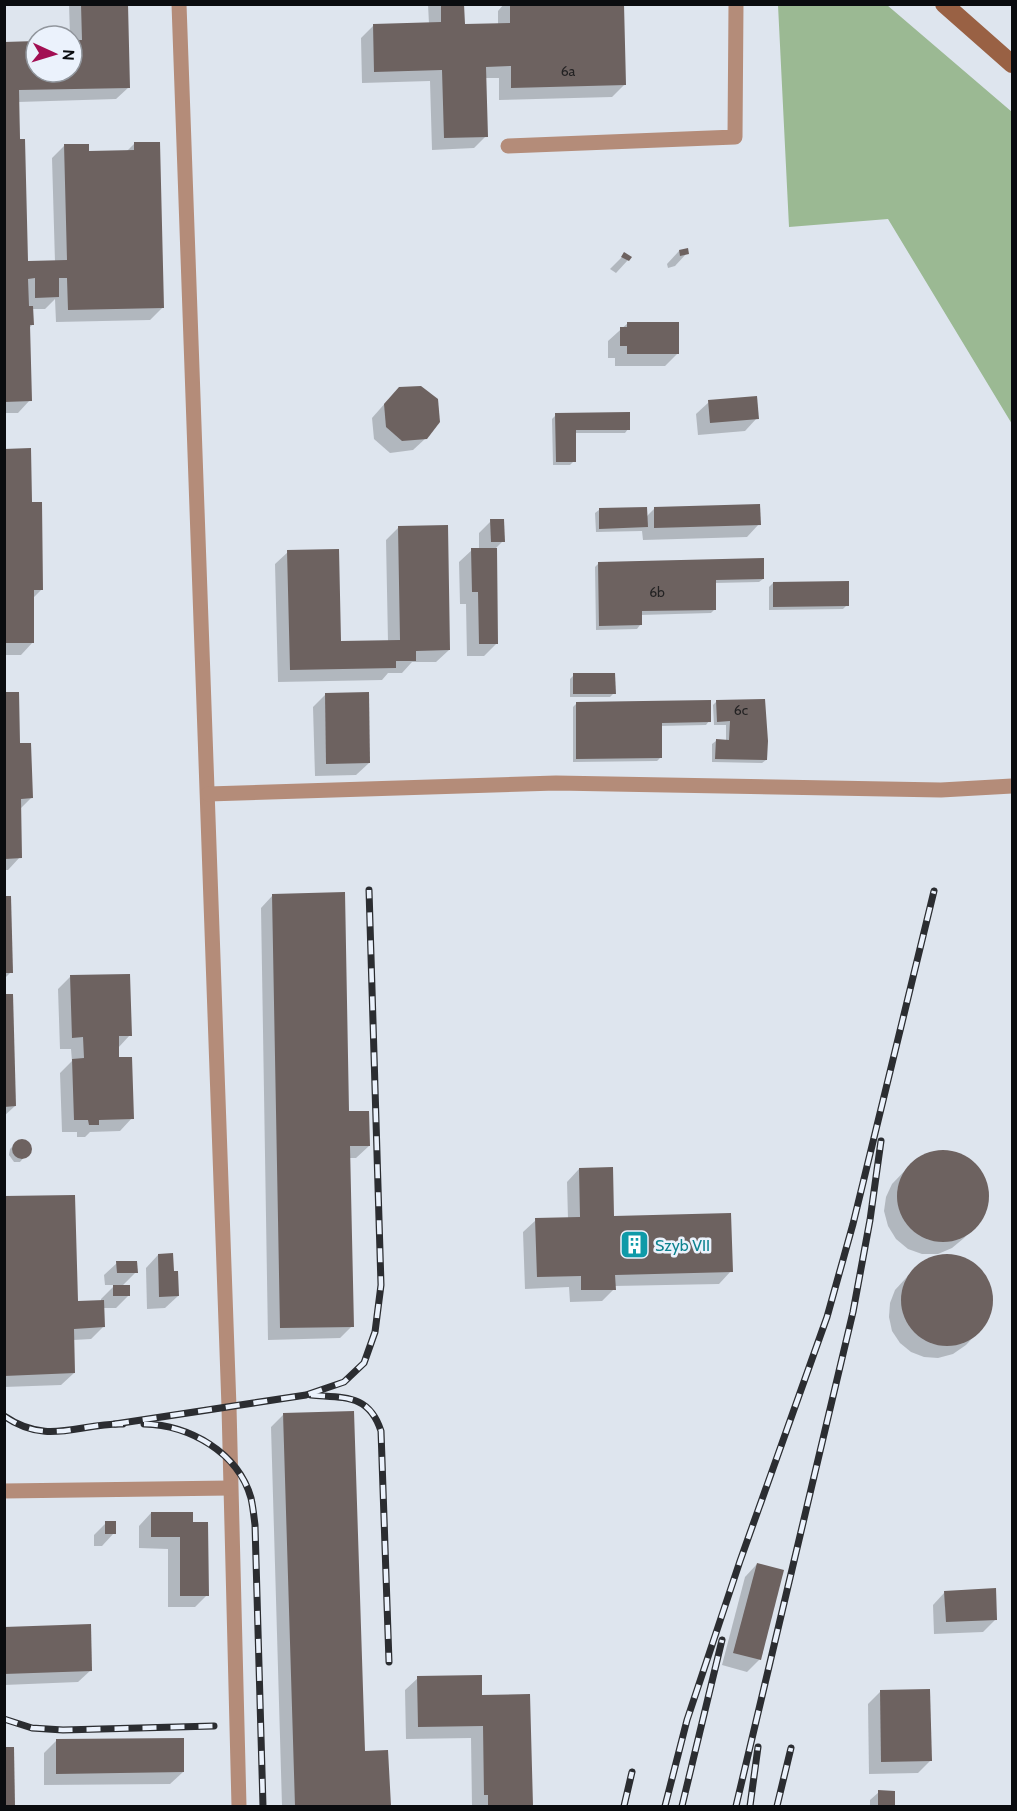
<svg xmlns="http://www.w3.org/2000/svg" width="1017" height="1811" font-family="Cabin,sans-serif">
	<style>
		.forest { fill: #9bb993 }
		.shadow { fill: #0003 }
		.building { fill: #6d6260 }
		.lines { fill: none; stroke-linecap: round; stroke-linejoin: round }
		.lane { stroke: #b48c79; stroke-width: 15 }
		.secondary { stroke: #996144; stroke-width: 18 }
		.rail-casing { stroke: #2b2d31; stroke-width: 7 }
		.rail { stroke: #ebf2fc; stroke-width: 4.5; stroke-dasharray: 14; stroke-linecap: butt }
		.labels { text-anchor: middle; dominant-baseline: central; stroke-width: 5; stroke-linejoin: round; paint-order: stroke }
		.number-label { font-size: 14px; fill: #232223 }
		.culture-label { font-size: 16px; fill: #0d838f; stroke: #ebf2fc; text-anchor: start }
	</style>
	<rect width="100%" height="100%" fill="#dee5ee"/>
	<polygon class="forest" points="778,5 887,5 1012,112 1012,424 888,219 789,227"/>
	<g class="shadow">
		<polygon points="69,4 127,4 129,87 116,99 18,102 26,263 55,262 52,158 64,146 88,153 126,152 134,144 163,307 150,320 56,322 55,299 45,309 32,309 32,325 29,328 30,400 18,413 4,413 4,44 36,43 36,72 72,72 72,36 70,36"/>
		<polygon points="428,4 463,4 463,26 498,25 498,11 504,4 623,4 625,84 612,97 499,100 499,78 485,78 486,136 474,148 432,150 430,81 362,83 361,38 373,26 429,24"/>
		<polygon points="679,251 687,253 675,266 668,268 667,264"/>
		<polygon points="625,254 628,260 616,273 610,269"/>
		<polygon points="628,323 678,353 665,366 615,366 615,358 608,358 608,341"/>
		<polygon points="387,401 426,438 413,450 390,453 374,439 372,418"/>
		<polygon points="709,402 757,418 745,431 698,435 696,414"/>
		<polygon points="556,415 628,429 625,433 574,433 574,461 570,465 553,465 552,419"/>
		<polygon points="4,450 42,589 32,599 33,642 21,655 4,655"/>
		<polygon points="654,509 759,524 747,537 643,540 642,531 596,532 595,513 599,510 646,517"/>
		<polygon points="491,521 503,541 495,549 497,643 484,656 467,656 466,604 460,604 459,562 472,550 479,549 479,533"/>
		<polygon points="398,528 449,650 436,662 412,662 402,673 388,673 382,680 278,682 275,564 288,552 340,643 388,642 386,540"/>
		<polygon points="599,563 763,579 759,582 714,583 715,609 711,613 640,615 640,625 637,629 596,630 595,567"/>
		<polygon points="773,583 847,605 843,609 769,610 769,587"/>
		<polygon points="574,675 614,693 610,697 570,697 570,679"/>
		<polygon points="17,693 18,745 31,798 19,810 20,857 8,870 4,870 4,694"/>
		<polygon points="326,694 369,763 356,775 315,776 313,707"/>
		<polygon points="717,701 766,760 762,763 712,762 712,744 716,741 726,741 726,725 714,725 713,705"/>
		<polygon points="577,703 709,721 706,725 660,726 660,758 657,761 573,762 573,707"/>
		<polygon points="273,895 347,1113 369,1146 356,1158 349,1158 352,1326 340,1338 268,1340 261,908"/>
		<polygon points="4,897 11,972 4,979"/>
		<polygon points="70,977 130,1035 118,1048 118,1059 132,1118 120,1131 90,1132 85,1137 77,1137 77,1132 62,1132 60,1073 72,1061 71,1049 60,1049 58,989"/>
		<polygon points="4,996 15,1106 4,1116"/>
		<polygon points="18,1141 23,1141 29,1145 30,1150 20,1162 14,1162 9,1155 10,1149"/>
		<polygon points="942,1151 956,1153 969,1159 979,1170 985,1182 988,1197 985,1212 977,1225 964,1238 952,1248 938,1254 922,1254 908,1249 896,1239 888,1226 884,1211 886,1197 892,1184 915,1160 928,1153"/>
		<polygon points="579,1169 612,1218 731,1271 719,1284 614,1286 614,1289 602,1301 570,1302 569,1287 525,1289 523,1232 536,1220 568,1219 567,1182"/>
		<polygon points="4,1198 77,1302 101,1302 101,1299 115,1285 105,1285 104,1275 117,1263 136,1272 122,1286 129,1295 116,1308 103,1308 103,1327 91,1339 73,1340 74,1373 61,1385 4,1387"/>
		<polygon points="158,1255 172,1273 178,1296 165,1308 147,1309 146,1268"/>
		<polygon points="942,1255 958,1256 973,1263 984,1274 990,1288 992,1303 988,1318 979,1331 966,1345 953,1354 938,1358 924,1357 911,1352 900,1343 892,1331 889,1317 890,1303 895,1290 917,1266 929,1258"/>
		<polygon points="283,1415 363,1753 387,1752 390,1806 282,1806 271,1427"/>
		<polygon points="151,1513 192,1523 207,1595 195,1607 168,1607 168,1549 139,1548 139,1526"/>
		<polygon points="106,1523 114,1533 102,1546 94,1546 94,1535"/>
		<polygon points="757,1564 760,1659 747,1672 722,1665 745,1577"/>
		<polygon points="945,1592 996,1619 983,1632 934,1634 933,1605"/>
		<polygon points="4,1629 91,1670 78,1682 4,1685"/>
		<polygon points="418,1678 481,1697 529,1696 531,1806 472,1806 471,1738 406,1739 405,1690"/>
		<polygon points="880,1692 931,1760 918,1773 869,1774 868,1704"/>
		<polygon points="56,1741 183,1772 170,1784 44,1785 44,1753"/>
		<polygon points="879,1792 893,1792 893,1806 870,1806 870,1800"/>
	</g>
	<g class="building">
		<polygon points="81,4 128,4 130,88 19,90 20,139 25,139 28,261 67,260 64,144 89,144 89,151 134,150 134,142 160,142 164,308 68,310 67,278 59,278 59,297 35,298 35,278 28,279 29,306 33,306 34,325 30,325 32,401 4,402 4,42 36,41 36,72 72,72 72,40 82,40"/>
		<polygon points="441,4 464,4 465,24 510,23 510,4 624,4 626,85 511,88 511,66 486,67 488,137 444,138 442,70 374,72 373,24 441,22"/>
		<polygon points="688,248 689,254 680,256 679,250"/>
		<polygon points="624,252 632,257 629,261 621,257"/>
		<polygon points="627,322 679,322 679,354 627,354 627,346 620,346 620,327 627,327"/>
		<polygon points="421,386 438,399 440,422 427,439 402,441 386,427 384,404 399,387"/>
		<polygon points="757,396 759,419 710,423 708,400"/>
		<polygon points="630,412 630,430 576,430 576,462 556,462 555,413"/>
		<polygon points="31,448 32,502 42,502 43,590 34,590 34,643 4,643 4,449"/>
		<polygon points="760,504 761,525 654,528 654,507"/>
		<polygon points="647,507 648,527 599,529 599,508"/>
		<polygon points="490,519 504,519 505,542 491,542"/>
		<polygon points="448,525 450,650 416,651 416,661 396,661 396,668 290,670 287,550 339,549 341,641 400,640 398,526"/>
		<polygon points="471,548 497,548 498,644 479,644 478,592 472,592"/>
		<polygon points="764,558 764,579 716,580 716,610 642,611 642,625 599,626 598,562"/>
		<polygon points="849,581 849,606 773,607 773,582"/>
		<polygon points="573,673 615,673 616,694 573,694"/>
		<polygon points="5,692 19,692 20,743 31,743 33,798 21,799 22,858 5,859"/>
		<polygon points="369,692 370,763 326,764 325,693"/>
		<polygon points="765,699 768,741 767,760 715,759 716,739 729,740 730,721 717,722 716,700"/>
		<polygon points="711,700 711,722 662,723 662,758 576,759 576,702"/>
		<polygon points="345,892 349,1111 369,1111 370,1146 350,1146 354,1327 280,1328 272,894"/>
		<polygon points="4,896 11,896 13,973 4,973"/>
		<polygon points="130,974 132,1036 119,1036 119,1057 132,1057 134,1119 99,1120 99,1125 89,1125 88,1120 74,1120 72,1059 84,1058 83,1037 72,1038 70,975"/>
		<polygon points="4,994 13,994 16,1106 4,1107"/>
		<circle cx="22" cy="1149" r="10"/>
		<circle cx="943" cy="1196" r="46"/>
		<polygon points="613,1167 614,1216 731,1213 733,1272 615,1275 616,1290 581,1290 581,1276 537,1277 535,1218 580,1217 579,1168"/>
		<polygon points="75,1195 78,1301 104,1300 105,1327 74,1329 75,1373 4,1376 4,1196"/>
		<polygon points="173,1253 174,1271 178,1271 179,1296 159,1297 158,1254"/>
		<circle cx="947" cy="1300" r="46"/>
		<polygon points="116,1261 137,1261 138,1273 117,1273"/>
		<rect x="113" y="1285" width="17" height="11"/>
		<polygon points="354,1411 365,1751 388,1750 391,1806 295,1806 283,1413"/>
		<polygon points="151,1512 193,1512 193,1522 208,1522 209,1596 180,1596 180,1537 151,1537"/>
		<rect x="105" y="1521" width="11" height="13"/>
		<polygon points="757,1563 784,1570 761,1660 733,1653"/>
		<polygon points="996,1588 997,1620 946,1622 944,1591"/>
		<polygon points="91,1624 92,1671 4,1674 4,1627"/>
		<polygon points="482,1675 482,1695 530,1694 533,1806 488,1806 488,1795 484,1795 483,1726 418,1727 417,1676"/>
		<polygon points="930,1689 932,1761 881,1762 880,1690"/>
		<polygon points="184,1738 184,1772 56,1774 56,1739"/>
		<polygon points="4,1747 14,1747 15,1806 4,1806"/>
		<polygon points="878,1790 895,1791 895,1806 878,1806"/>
	</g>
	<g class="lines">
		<g class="lane">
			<polyline points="179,4 229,1407 239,1806"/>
			<polyline points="508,146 735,137 736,4"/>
			<polyline points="208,794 556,783 941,790 1012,786"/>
			<polyline points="4,1491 230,1488"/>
		</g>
		<polyline class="secondary" points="944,4 1012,64"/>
		<defs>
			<g id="rail">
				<path d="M 311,1395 C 345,1398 369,1394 381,1431 L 389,1662"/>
				<path d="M 4,1416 C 48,1446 78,1423 123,1424"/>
				<polyline points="115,1424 306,1395 344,1382 364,1363 375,1332 381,1285 369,890"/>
				<path d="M 144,1424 C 189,1425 238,1452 251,1498 C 253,1507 254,1517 255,1525 L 263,1806"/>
				<polyline points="4,1719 32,1728 63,1730 214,1726"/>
				<polyline points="624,1806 632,1772"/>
				<polyline points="665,1806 687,1720 740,1561 827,1317 853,1224 934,891"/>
				<polyline points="682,1806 722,1640"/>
				<polyline points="736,1806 853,1312 870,1220 881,1141"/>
				<polyline points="750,1806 758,1747"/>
				<polyline points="777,1806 791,1748"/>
			</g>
		</defs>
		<use href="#rail" class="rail-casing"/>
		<use href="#rail" class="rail"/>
	</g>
	<defs>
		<symbol id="building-square" viewBox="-11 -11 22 22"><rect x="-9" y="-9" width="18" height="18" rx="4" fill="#0f9aa8" stroke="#ebf2fc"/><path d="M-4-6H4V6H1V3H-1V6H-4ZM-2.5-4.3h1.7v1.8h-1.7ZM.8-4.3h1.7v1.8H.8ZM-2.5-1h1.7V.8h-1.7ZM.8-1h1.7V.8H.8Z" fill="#fff"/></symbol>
	</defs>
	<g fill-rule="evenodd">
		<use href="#building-square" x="618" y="1228" width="33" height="33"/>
	</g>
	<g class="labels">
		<g class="number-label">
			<text x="568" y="71">6a</text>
			<text x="657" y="592">6b</text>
			<text x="741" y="710">6c</text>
		</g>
		<g class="culture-label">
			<text x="655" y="1245">Szyb VII</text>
		</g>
	</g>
	<rect width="1017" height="1811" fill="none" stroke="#0a0c0f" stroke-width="12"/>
	<g transform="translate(54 54) rotate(94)"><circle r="28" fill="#ebf2fc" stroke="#91969d" stroke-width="1.5"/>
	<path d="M0-4.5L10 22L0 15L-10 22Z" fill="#a20f53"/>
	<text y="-9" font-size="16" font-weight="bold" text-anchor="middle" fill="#0a0c0f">N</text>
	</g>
</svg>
